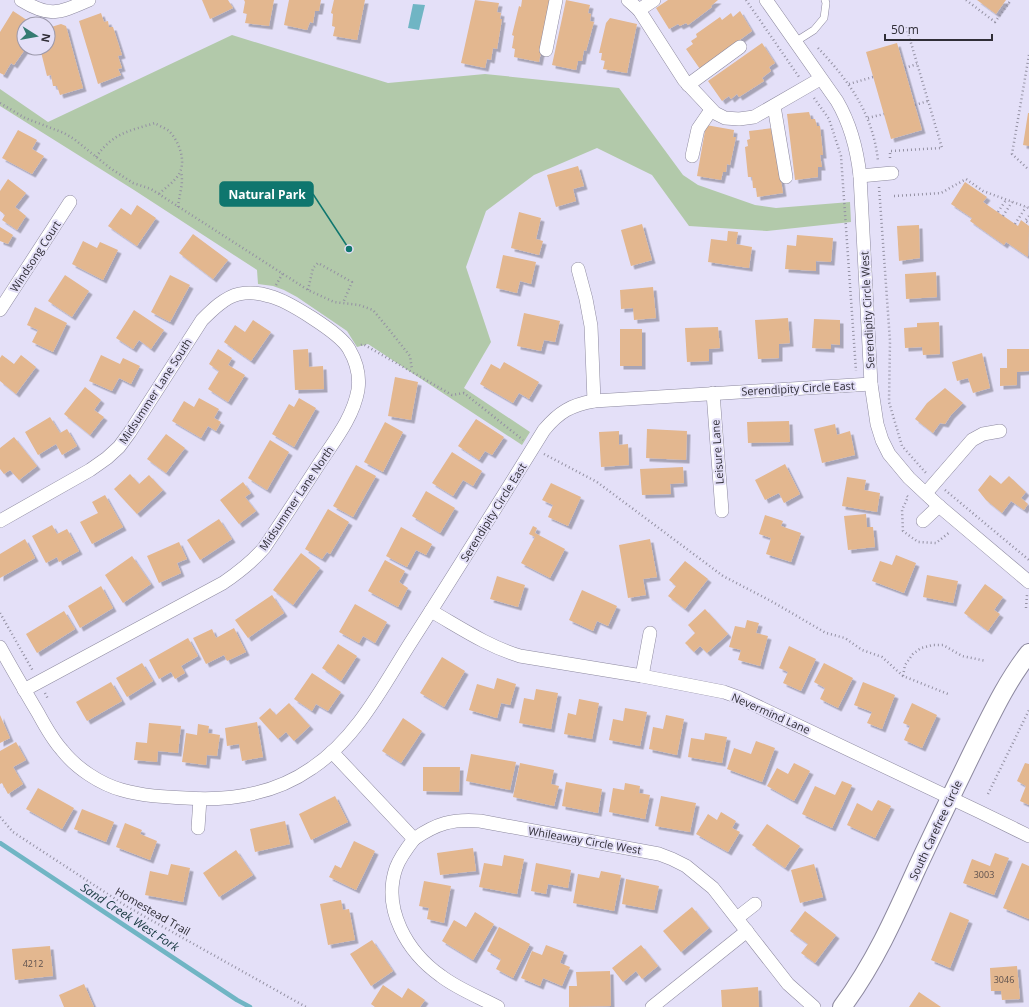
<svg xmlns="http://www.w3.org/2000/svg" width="1029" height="1007" font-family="'Open Sans',sans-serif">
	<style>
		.green { fill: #b2c9aa }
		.water { fill: #70b5c4 }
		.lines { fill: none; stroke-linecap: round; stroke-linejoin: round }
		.stream { stroke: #70b5c4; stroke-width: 4.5 }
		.building { fill: #e3b78f; filter: url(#shadow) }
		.lane-casing { stroke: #8d899f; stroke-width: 8 }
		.street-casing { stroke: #8d899f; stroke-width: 14 }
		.secondary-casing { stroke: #8d899f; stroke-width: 20 }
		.path { stroke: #9491a3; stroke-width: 2.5; stroke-dasharray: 1 3; stroke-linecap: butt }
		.lane { stroke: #fff; stroke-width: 7 }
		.street { stroke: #fff; stroke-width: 13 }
		.secondary { stroke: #fff; stroke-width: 18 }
		.labels { text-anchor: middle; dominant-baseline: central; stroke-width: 4; stroke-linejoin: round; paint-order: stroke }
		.number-label { font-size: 9px; fill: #5d504d }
		.street-label { font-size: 11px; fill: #302e37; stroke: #e4e0f8 }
		.water-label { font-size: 12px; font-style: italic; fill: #173940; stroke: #e4e0f8 }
		.leader { fill: none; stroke: #0f766e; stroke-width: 1.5 }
		.callout-dot { fill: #0f766e; stroke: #e4e0f8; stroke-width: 1.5 }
		.callout { fill: #0f766e; stroke: #0f766e; stroke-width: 1.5 }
		.callout-label { font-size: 12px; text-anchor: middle; font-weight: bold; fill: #fff }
	</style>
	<defs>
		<filter id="shadow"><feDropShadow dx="3.5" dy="3.5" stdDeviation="0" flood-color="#0004"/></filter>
	</defs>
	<rect width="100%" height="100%" fill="#e4e0f8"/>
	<polygon class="green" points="232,35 388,83 485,74 619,88 683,175 698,185 755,205 776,208 850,202 851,222 767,231 689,226 652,175 597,148 534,175 486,211 466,267 491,342 464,388 530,432 522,445 368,344 357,347 347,331 297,297 284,290 273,286 258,284 257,270 134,190 0,106 0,89 48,122"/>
	<polygon class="water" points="413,4 425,5 419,30 408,28"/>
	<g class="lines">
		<polyline class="stream" points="0,843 237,1000 250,1007"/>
	</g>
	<g class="building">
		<polygon points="202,0 228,0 233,8 210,19"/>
		<polygon points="244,0 274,0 269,26 245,23 247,14 243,13 245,2"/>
		<polygon points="289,0 321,0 319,11 315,11 313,23 310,22 307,30 284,25"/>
		<polygon points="334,0 365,0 357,40 333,36 335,27 332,26 333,14 331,13"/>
		<polygon points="475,0 499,3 497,12 501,13 500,19 502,19 497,49 493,48 491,60 487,59 485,68 461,63"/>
		<polygon points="522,0 552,0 539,62 514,57 515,49 512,48 514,36 512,35 519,6 521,7"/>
		<polygon points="566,0 590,5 588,13 591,14 590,21 594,22 586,51 584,50 582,61 578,61 576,70 552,65"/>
		<polygon points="668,0 718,0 711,6 712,7 688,25 686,23 680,26 678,24 669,29 656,8"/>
		<polygon points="977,0 1006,0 996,14"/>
		<polygon points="13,11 33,24 24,24 24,48 26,48 14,65 11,63 4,75 0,73 0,32"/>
		<polygon points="740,11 752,31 700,69 686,49 693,44 691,41 697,37 696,34 720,17 722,20 731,13 733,17"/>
		<polygon points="101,13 104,22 108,21 109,27 113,27 122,55 118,56 122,68 118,69 121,75 98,84 79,21"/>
		<polygon points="610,18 637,24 627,73 603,69 605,61 601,60 602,53 599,53 606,23"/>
		<polygon points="61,24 66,26 83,88 60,95 57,86 53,86 51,75 47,76 40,48 48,48 48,28"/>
		<polygon points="762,43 775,63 769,67 771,71 762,78 764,81 739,97 737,94 731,99 729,96 722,101 708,81"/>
		<polygon points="897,43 922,130 891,139 866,52"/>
		<polygon points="809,112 811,119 815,119 817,126 820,126 823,155 820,155 822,167 818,167 818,177 795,180 787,114"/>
		<polygon points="1028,113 1029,113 1029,146 1023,145"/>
		<polygon points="706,125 734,130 733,137 736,137 730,165 727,164 726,172 723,172 721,180 697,176"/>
		<polygon points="773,128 783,193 757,197 756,188 753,188 752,177 748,177 745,147 748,146 747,140 750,139 749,131"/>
		<polygon points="18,130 37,140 32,149 44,156 32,174 2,158"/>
		<polygon points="578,166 584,186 573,189 576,201 556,207 547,175"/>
		<polygon points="8,179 26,193 15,207 26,216 17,230 2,220 5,215 0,211 0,191"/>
		<polygon points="965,182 987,197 983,202 1018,226 1021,220 1029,226 1028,257 1006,242 1004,245 970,221 972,218 951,204"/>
		<polygon points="137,205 156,218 137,246 108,226 121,208 131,215"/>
		<polygon points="519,212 541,218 536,239 543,241 539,255 511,248"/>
		<polygon points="642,224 652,260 631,266 621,230"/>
		<polygon points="919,225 920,258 899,261 897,226"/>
		<polygon points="0,227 13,235 8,244 0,241"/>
		<polygon points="728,231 738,232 736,244 752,247 749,268 708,262 711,239 727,241"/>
		<polygon points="193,234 228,260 213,279 179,253"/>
		<polygon points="797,235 833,238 831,262 816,261 816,271 785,269 787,245 796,246"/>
		<polygon points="83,241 97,248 100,242 118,250 103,280 72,264"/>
		<polygon points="503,255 536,262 531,284 520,281 517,293 496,288"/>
		<polygon points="936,272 937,297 906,299 905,274"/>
		<polygon points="65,275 89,291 72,317 48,301"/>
		<polygon points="170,275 190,285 170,322 151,312"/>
		<polygon points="653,287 656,318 634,320 633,308 621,309 620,290"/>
		<polygon points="35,307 67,323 53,352 32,342 38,330 27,325"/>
		<polygon points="134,310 164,330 151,349 139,340 133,349 116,338"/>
		<polygon points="524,313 560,321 555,342 544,340 541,351 517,346"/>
		<polygon points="788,318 790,343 779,344 779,358 758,359 755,320"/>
		<polygon points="814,319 840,320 840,345 831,344 831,349 812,348"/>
		<polygon points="253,320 271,332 251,361 224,342 235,325 245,332"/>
		<polygon points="939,322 940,354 923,355 922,347 905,348 904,328 917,327 917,323"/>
		<polygon points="718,327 720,348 709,349 709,361 687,362 685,328"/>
		<rect x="620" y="329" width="22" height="37"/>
		<polygon points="218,349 232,358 228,365 245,375 228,402 208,389 219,371 209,364"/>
		<polygon points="308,349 309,367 323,366 324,389 295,390 293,350"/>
		<polygon points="1007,349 1029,349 1029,371 1017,372 1017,385 1000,386 1000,368 1007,368"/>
		<polygon points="982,353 990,388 973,393 968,378 957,381 952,362"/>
		<polygon points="2,355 14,364 21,355 36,367 16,394 0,381 0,358"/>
		<polygon points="101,355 120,364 123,358 140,366 131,384 119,378 112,391 89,381"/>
		<polygon points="504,362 539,382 529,399 519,393 513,403 480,384 491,364 500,369"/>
		<polygon points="395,377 418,382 411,420 388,416"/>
		<polygon points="85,387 101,400 94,410 104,417 90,435 64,414"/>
		<polygon points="945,388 963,403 951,415 945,424 940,423 933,433 915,419 927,403"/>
		<polygon points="199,398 219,409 214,418 221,422 216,431 208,426 201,438 172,421 184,401 194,407"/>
		<polygon points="299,398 316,408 294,447 272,434 289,404 294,407"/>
		<polygon points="50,417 60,433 67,429 77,446 62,455 56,444 38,455 25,432"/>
		<polygon points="476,419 504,437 492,455 485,451 479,460 458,446"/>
		<polygon points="789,421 790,442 748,443 747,422"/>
		<polygon points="385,422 403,432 383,472 364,462"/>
		<polygon points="835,424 837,435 850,431 855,455 822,463 814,429"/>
		<polygon points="647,429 687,431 686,460 646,458"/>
		<polygon points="619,431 619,445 628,444 629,465 601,467 599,432"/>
		<polygon points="166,434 185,448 166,473 147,459"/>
		<polygon points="14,437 37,466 19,480 10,470 4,474 0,469 0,448"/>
		<polygon points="270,440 289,452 267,490 248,478"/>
		<polygon points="452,452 482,471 473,486 463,480 453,496 432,483"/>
		<polygon points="785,464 800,494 784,503 779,493 765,500 755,480"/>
		<polygon points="356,465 376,476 353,517 333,506"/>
		<polygon points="683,467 684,483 670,484 671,494 642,495 640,469"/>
		<polygon points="130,474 139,484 149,475 163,490 137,514 114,489"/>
		<polygon points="990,475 1001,484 1009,476 1026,492 1021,498 1028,504 1024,510 1011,501 1002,513 986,500 978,490"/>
		<polygon points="847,477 866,480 864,490 880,493 877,512 842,506"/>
		<polygon points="243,482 251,493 245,497 256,511 239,524 220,500"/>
		<polygon points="551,483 581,497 568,526 548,517 553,505 542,500"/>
		<polygon points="426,491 455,508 440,533 412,516"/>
		<polygon points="105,495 123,527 92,544 80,522 98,513 92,502"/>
		<polygon points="328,509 349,522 330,554 327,552 322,559 305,549"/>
		<polygon points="866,514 867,527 873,527 875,547 848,550 844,516"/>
		<polygon points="765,515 783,521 781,526 801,533 791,562 766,554 771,538 759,534"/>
		<polygon points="219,519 232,539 200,560 187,540"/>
		<polygon points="52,525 57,534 67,529 79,551 59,562 57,557 46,563 32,536"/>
		<polygon points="533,526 537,528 535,533 565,549 550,578 521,563 535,537 529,534"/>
		<polygon points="401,527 432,544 426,555 416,550 407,567 386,556"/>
		<polygon points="25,539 35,558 0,578 0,554"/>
		<polygon points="650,539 657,577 643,579 646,595 628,598 619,545"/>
		<polygon points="179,542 187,559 177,563 181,573 159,583 147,556"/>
		<polygon points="301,553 320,568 293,605 273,590"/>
		<polygon points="896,555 916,563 904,593 872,581 880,561 892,565"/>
		<polygon points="132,556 151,584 123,603 105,575"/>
		<polygon points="385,560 405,571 399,582 408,588 398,607 368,591"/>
		<polygon points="685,561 708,579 685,609 668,596 676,586 669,580"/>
		<polygon points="927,575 958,581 953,603 923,597"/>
		<polygon points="497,576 525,585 518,607 490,599"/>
		<polygon points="985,584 1003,597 994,610 1000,614 988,631 964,613"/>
		<polygon points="101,586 113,608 80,628 68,606"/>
		<polygon points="582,590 617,606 608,626 597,621 593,631 569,620"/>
		<polygon points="272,595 284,613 248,638 235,620"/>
		<polygon points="355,604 387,622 375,643 363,636 359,643 339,632"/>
		<polygon points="705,609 728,634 707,653 700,646 694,652 685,643 695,633 688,625"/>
		<polygon points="64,611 75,629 37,653 26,634"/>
		<polygon points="747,620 759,623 756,633 768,636 760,666 738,660 741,650 729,647 735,626 745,628"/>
		<polygon points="234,628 246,652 227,661 224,655 206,664 193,638 212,629 216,638"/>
		<polygon points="188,638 198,656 181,666 185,673 175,679 171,672 159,679 149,660"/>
		<polygon points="338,644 357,656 341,681 322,668"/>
		<polygon points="789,646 816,659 801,691 783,683 788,672 779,668"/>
		<polygon points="442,657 465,671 444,707 420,693"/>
		<polygon points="142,663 153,681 127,697 116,678"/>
		<polygon points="824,663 853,678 838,708 820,699 825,688 814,682"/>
		<polygon points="312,673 341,692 328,711 316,704 312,711 294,699"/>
		<polygon points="497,678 516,684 510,705 501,703 497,718 469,710 477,684 494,689"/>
		<polygon points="111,682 122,701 87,721 76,702"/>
		<polygon points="863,682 895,695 882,729 867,723 872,712 854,705"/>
		<polygon points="536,689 558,693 551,729 519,723 524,698 534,700"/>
		<polygon points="579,699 599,703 592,739 564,734 568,713 576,715"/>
		<polygon points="289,703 310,726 294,741 286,732 278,739 259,718 270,708 276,715"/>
		<polygon points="912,703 937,715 922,748 904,740 910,726 903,723"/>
		<polygon points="625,708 647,712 640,746 609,740 613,719 623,721"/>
		<polygon points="0,715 10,738 0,743"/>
		<polygon points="666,715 684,719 677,755 649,749 653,727 663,729"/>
		<polygon points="403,718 422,731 401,763 382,751"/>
		<polygon points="257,722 263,757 242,761 239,744 227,746 225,728"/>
		<polygon points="149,723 181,726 178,753 158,751 157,762 134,760 136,742 147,743"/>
		<polygon points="198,724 209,726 208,733 220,735 217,756 207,755 206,765 182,762 186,733 197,735"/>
		<polygon points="705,733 727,737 722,763 688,757 691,738 704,740"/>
		<polygon points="756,741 775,748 762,782 727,769 734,748 751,754"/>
		<polygon points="16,742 26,760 13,767 23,784 8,794 2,783 0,784 0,751"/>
		<polygon points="471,754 516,762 510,790 466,781"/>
		<polygon points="520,763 554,770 551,784 559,786 554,806 513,797"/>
		<polygon points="794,763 810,771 794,801 767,786 777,768 788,774"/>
		<polygon points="1025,763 1029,764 1029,805 1020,801 1026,786 1017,781"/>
		<polygon points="423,767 460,767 459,792 423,791"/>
		<polygon points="842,781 852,785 832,828 802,814 815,786 835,795"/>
		<polygon points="566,782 602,789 598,813 562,806"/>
		<polygon points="625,783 640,786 639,793 650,795 645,819 609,812 613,788 624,790"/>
		<polygon points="38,788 74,808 62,829 26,809"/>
		<polygon points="335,796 348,822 311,840 299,814"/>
		<polygon points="661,796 696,803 690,832 655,826"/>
		<polygon points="878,800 891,806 875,838 847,825 857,803 872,811"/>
		<polygon points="82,809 114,822 106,842 74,829"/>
		<polygon points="721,812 736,821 732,828 740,832 728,852 696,834 708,814 717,820"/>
		<polygon points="285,821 290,844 255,852 250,829"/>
		<polygon points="125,823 142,830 140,834 157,841 150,860 116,847"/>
		<polygon points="767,824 800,846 785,868 752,845"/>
		<polygon points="354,841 375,851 356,890 329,877 335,865 341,868"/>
		<polygon points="473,848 476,871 440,875 437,853"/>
		<polygon points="236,850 253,875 219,897 203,873"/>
		<polygon points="995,853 1009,858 994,895 963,883 972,859 990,866"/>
		<polygon points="504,855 524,859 517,894 479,887 484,863 502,866"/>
		<polygon points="536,863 571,870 568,888 548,884 546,894 531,891"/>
		<polygon points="1022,863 1029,866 1029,919 1003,908"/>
		<polygon points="171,864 190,868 183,902 145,895 150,871 168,875"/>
		<polygon points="814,864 823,897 800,903 791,870"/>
		<polygon points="601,871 621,875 614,911 573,903 578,874 599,878"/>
		<polygon points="626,879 659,886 654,910 622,904"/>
		<polygon points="424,881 451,886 444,923 427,919 429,908 419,906"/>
		<polygon points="341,900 343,910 349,909 355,940 328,945 320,904"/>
		<polygon points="692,907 709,928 681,952 663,931"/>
		<polygon points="805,911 836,935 815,963 801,953 808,944 790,931"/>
		<polygon points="475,912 494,924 473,960 442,941 454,920 466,927"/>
		<polygon points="950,912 969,920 950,968 931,960"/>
		<polygon points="499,927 530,944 513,978 496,969 501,959 487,951"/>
		<polygon points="372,940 393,971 371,986 350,954"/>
		<polygon points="546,945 564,952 560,963 570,967 562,986 543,978 540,986 521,978 532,951 542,955"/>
		<polygon points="641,945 658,966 642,979 636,971 623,982 612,968"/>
		<polygon points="50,946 53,976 15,980 12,949"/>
		<polygon points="1017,966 1020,999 1002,1000 1001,991 991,991 990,968"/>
		<polygon points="610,971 611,1006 569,1007 569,986 577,986 576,972"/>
		<polygon points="84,984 94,1007 64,1007 59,995"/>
		<polygon points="383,985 402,998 408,988 425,1000 420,1007 375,1007 371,1004"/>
		<polygon points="758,987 759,1007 722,1007 721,990"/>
		<polygon points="919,992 941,1007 909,1007"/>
	</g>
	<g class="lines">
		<defs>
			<polyline id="lane" points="795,42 814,30 824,18 826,3 825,0"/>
			<g id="street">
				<path d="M 21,0 C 50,18 59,13 89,0"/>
				<polyline points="628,0 639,10 684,80 715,113 725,118 739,119 754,117 820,79"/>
				<path d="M 766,0 L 837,101 C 851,125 857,149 860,176 L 871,384 L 877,424 L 882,440 L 889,454 L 909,478 L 939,506 L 1029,582"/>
				<polyline points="639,10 654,0"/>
				<polyline points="546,50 556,0"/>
				<polyline points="688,85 740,47"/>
				<polyline points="774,106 786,177"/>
				<polyline points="692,156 698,129 711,110"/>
				<polyline points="860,176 892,173"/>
				<polyline points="578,269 586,299 591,326 594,401"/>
				<polyline points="0,310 70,202"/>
				<polyline points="713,393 722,511"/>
				<polyline points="926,493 972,440 983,434 1000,431"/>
				<path d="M 0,521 L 90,470 L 107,458 L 119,447 L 130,432 L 202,320 C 212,310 225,297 239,294 C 249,292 260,293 269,296 C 287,300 340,333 349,349 C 356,361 360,376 358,390 C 353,418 334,441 319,464 C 301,492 283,520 264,548 C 252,562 239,572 223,583 L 24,690"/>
				<polyline points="923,521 939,506"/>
				<path d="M 431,611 C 461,628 487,646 520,656 L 642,676 L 724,692 L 738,697 L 980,812 L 1029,836"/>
				<path d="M 0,647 C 12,669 25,691 38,713 C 45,726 52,739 62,750 C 76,768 100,784 122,790 C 143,796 164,797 186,798 C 230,801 275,794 312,768 C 357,738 383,686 411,642 C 456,572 500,501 544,430 C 559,412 571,405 594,401 L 871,384"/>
				<polyline points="642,676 650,633"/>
				<path d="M 332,752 L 414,839 C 437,823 452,819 480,821 L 659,854 L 672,859 L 686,866 L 713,888 L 788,984 L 814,1007"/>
				<polyline points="198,828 200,799"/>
				<path d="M 414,839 C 407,848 400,857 396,868 C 382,909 407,952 441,976 C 458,989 479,997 498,1007"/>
				<polyline points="737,918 755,904"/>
				<polyline points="652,1007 747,931"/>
			</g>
			<path id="secondary" d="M 842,1007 C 874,964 895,917 917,868 C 936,827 956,786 976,745 C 992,713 1007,681 1029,653"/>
		</defs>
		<use href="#lane" class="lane-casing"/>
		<use href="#street" class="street-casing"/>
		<use href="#secondary" class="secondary-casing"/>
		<g class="path">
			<polyline points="746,0 799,77"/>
			<polyline points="966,0 995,22 1011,0"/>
			<path d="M 818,48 C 850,82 873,114 878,161"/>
			<polyline points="1029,55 1012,154 1029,170"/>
			<polyline points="905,68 917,64"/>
			<polyline points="849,84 873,77"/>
			<polyline points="814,98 829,119 841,156 856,371"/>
			<polyline points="0,103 25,118 64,133 74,139 110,168 133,183 151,189 308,290 334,302 359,305 373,310 387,327 410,356 412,370"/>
			<polyline points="915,105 928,101"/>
			<polyline points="868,118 884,114"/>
			<path d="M 96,157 C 113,133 129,131 155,123 C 159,126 165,128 169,131 C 178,140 186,159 180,172 C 176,181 166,187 159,194"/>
			<polyline points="890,158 890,151 942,148 906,26"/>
			<polyline points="879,187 890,341 889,402 902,446 926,473"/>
			<polyline points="894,196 941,193 966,179 983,191 1029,208"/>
			<path d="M 178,207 C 179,195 184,183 181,172"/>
			<polyline points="998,212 1006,200"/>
			<polyline points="1003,216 1012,202"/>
			<polyline points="1029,216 1025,221 1029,223"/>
			<polyline points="1015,224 1026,207"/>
			<polyline points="276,285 283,273"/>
			<polyline points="308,290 313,268 318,263 352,282 343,303"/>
			<polyline points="361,345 363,344 452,395 464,393 523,440"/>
			<polyline points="544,454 597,482 723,576 771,601 826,633 845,638 862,650 882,657 903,676 948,694"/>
			<polyline points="945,490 1029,560"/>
			<polyline points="907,496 908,497 902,510 903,531 918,542 936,543 950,532"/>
			<polyline points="1026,608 1027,595"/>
			<polyline points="0,613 33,671"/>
			<polyline points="903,676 905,665 913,654 921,648 933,645 943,645 962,656 986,661"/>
			<polyline points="45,693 48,699"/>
			<polyline points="988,794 1029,710"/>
			<polyline points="0,817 13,832 126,906 306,1007"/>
		</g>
		<use href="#lane" class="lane"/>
		<use href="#street" class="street"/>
		<use href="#secondary" class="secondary"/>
	</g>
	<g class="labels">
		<g class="number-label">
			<text x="984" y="874">3003</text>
			<text x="33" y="963">4212</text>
			<text x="1004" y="979">3046</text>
		</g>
		<g class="street-label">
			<text transform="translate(35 256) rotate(-57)">Windsong Court</text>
			<text transform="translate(867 310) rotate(-93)">Serendipity Circle West</text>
			<text transform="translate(798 388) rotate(-3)">Serendipity Circle East</text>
			<text transform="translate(155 391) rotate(-57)">Midsummer Lane South</text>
			<text transform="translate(717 452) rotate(-94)">Leisure Lane</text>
			<text transform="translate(296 498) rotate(-56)">Midsummer Lane North</text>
			<text transform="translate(493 512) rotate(-58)">Serendipity Circle East</text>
			<text transform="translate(771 713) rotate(24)">Nevermind Lane</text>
			<text transform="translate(935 830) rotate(-65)">South Carefree Circle</text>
			<text transform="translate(585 840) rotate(10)">Whileaway Circle West</text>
			<text transform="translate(153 911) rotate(30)">Homestead Trail</text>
		</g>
		<g class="water-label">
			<text transform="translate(130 917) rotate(33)">Sand Creek West Fork</text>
		</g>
	</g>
	<path class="leader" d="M349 249L313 194"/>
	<circle class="callout-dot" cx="349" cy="249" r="4"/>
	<rect class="callout" x="220" y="182" width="93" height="24" rx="4"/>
	<g class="callout-label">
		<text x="267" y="199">Natural Park</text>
	</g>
	<g transform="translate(36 36) rotate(101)"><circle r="19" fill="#e4e0f8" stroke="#9c99ab"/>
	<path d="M0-3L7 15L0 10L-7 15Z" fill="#357b72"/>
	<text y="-6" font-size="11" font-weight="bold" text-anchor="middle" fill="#302e37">N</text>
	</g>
	<path d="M885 34v6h107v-6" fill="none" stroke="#302e37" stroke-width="2"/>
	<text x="891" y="34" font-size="12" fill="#302e37" stroke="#e4e0f8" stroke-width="3" paint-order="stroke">50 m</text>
</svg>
